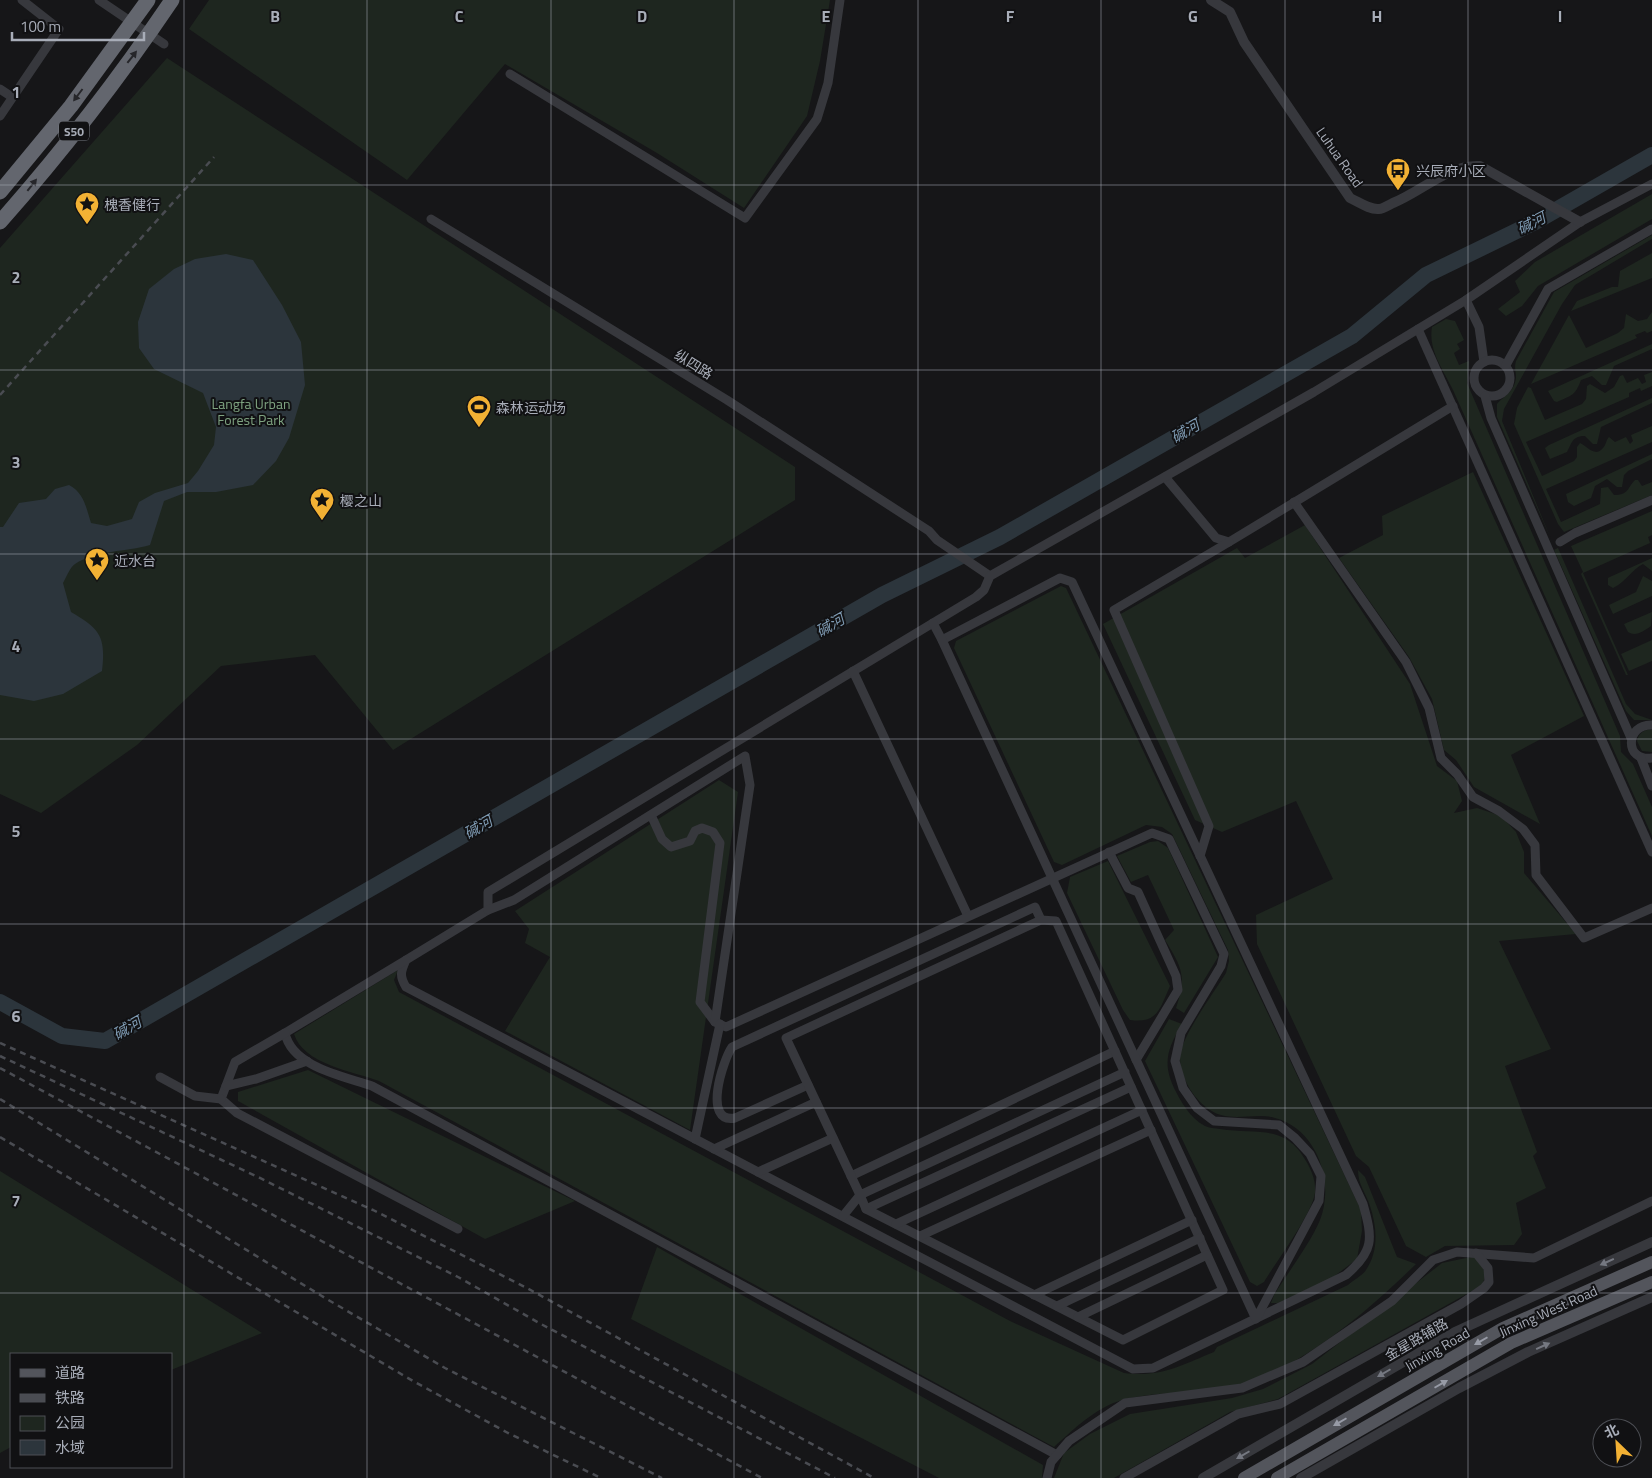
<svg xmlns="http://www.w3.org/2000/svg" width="1652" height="1478" font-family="'Titillium Web','Noto Sans SC',sans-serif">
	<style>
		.green { fill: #1e261f }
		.water { fill: #2c353c }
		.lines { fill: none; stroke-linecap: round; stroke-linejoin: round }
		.river { stroke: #2c353c; stroke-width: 16 }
		.minor { stroke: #37383d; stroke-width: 9 }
		.tertiary { stroke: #37383d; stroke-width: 10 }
		.primary { stroke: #53555c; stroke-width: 12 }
		.motorway { stroke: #63666e; stroke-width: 15 }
		.rail { stroke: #4a4c52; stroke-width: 2.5; stroke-dasharray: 6 5; stroke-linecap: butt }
		.oneway { fill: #26262a }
		.oneway2 { fill: #757881 }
		.oneway3 { fill: #979ba6 }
		.grid { fill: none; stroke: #a8adb8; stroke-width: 1; stroke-opacity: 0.55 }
		.labels { text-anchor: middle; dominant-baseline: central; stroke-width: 4; stroke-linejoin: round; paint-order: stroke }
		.shield { fill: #111113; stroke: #7b7e86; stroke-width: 1 }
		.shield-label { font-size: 12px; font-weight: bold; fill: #a8adb8 }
		.street-label { font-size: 14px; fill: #a8adb8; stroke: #111113 }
		.poi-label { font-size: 14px; fill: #a8adb8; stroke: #111113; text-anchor: start }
		.park-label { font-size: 14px; fill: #7fa381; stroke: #111113 }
		.water-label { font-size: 15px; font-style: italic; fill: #7f9bb3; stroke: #111113 }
		.grid-label { font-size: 16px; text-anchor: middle; font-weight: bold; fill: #a8adb8; stroke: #111113; stroke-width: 4; stroke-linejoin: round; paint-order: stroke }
	</style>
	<rect width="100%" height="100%" fill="#161618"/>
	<g class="green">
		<polygon points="209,0 830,0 820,61 807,116 744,208 657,153 505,64 407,180 189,29"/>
		<polygon points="167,58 795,467 795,500 393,750 315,655 221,666 137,745 41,813 0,794 0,248"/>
		<polygon points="1652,194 1652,219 1538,286 1522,306 1506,316 1498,309 1520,292 1515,281 1535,262"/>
		<path d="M 1652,235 L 1652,239 L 1575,285 L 1562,304 L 1504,409 L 1502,421 L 1551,539 L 1497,417 L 1497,404 C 1505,395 1515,391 1516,377 C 1516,371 1514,368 1516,361 L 1554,292 Z"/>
		<polygon points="1652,253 1652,278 1571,311 1577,301 1612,287 1618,287 1620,271"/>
		<polygon points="1652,312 1652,331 1647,333 1645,331 1635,335 1637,338 1531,384 1569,315 1586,348 1618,333 1624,328 1626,314 1638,321 1647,319"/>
		<path d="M 1446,319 L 1455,321 L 1464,340 L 1457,344 L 1460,349 L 1454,353 L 1459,365 L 1469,361 L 1467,383 L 1620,736 L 1621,752 L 1633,764 L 1652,807 L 1652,836 L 1453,390 C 1443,369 1428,350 1432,327 Z"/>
		<path d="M 1652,344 L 1652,349 L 1614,366 L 1606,385 L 1602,385 L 1592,376 L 1581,380 C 1575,396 1572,395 1557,402 L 1554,401 L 1548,391 Z"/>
		<path d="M 1652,372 L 1652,386 L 1641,391 L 1640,388 L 1629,393 L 1629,397 L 1526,442 L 1542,476 L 1574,461 L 1577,457 L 1577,447 L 1580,443 C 1587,446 1595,458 1603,448 C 1606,445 1606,440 1609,437 L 1615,442 L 1626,437 L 1630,444 L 1633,441 L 1631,435 L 1652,426 L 1652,442 L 1546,489 L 1561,522 L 1600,504 L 1601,488 L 1608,487 L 1614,495 C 1629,495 1627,488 1635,480 L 1638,480 L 1642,486 L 1652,482 L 1652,495 L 1564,532 L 1558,524 L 1514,424 L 1517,408 L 1528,387 L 1531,388 L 1545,420 L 1582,404 L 1586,399 L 1587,386 L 1590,384 L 1605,393 L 1614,387 L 1620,376 L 1623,375 L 1627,383 L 1638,378 L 1642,384 L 1646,382 L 1644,375 Z"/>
		<path d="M 1652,398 L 1652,403 L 1601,427 L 1597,444 L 1593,444 L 1585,436 C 1572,436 1572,443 1567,452 L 1550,459 L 1545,448 L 1549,445 Z"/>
		<polygon points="1652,454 1652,459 1628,471 1624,475 1622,487 1617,487 1607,479 1595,486 1591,498 1574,506 1568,502 1566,494"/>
		<polygon points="1473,472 1584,716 1511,755 1540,824 1474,787 1456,760 1444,750 1432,699 1409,657 1339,558 1383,535 1382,516"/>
		<polygon points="1652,511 1652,535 1648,537 1650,543 1583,573 1628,675 1626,675 1581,574 1583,572 1571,546"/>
		<polygon points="1305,525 1410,684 1437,766 1457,781 1462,801 1454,813 1477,808 1501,816 1516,832 1524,852 1524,873 1576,934 1499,941 1551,1049 1505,1066 1537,1152 1533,1156 1546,1188 1516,1203 1522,1234 1514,1245 1445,1246 1426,1257 1406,1246 1369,1167 1356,1156 1257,944 1256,915 1333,879 1296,801 1222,832 1195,820 1103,624 1237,548 1245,558"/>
		<polygon points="1558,548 1626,704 1635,714 1652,720 1634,720 1626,711 1554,550"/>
		<path d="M 1652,558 L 1652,571 L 1643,564 C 1631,570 1626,582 1613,588 L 1608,585 L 1608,578 L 1612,576 Z"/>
		<polygon points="1643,576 1652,581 1652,596 1613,614 1609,605 1636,592"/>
		<path d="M 1061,586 L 1066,588 L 1361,1210 L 1362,1231 L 1357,1259 L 1332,1278 L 1278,1303 L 1271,1303 L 1274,1295 C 1287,1274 1311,1242 1320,1220 C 1335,1182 1317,1129 1275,1118 C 1258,1113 1238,1120 1221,1115 C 1199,1109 1179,1079 1180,1056 C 1181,1037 1215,991 1226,973 L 1229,961 L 1228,950 L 1172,834 L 1162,827 L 1146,825 L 1062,865 L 1054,862 L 954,648 L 956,641 Z"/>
		<path d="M 1652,612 L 1651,626 C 1644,631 1636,637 1628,632 L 1624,624 Z"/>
		<polygon points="1652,640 1652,661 1629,671 1621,654"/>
		<path d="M 1652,730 L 1652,752 L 1642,751 L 1637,741 C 1639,733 1644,729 1652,730 Z"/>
		<polygon points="719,780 738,792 690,1130 505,1031 550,957 525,943 529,929 515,911"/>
		<path d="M 1158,841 L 1168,848 L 1218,957 L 1184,1013 L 1176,1008 C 1187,977 1182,967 1165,940 L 1174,930 L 1148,875 L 1131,882 L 1117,856 L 1150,842 Z"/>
		<path d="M 1108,861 L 1170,986 C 1160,1008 1158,1024 1130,1020 L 1123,1010 L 1067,893 L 1070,877 Z"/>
		<path d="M 398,970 L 394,980 L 399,992 L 1010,1321 L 1124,1373 C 1160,1378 1182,1365 1214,1352 L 1217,1347 L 1348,1285 C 1353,1280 1362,1276 1366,1270 C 1379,1251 1377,1227 1370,1206 C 1366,1193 1358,1185 1358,1170 L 1365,1177 L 1397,1257 L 1416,1264 C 1368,1311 1307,1364 1242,1384 C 1206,1395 1159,1390 1122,1400 C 1095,1408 1074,1429 1054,1447 L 379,1081 C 352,1071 303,1064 294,1034 Z"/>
		<path d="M 1169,1019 L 1182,1024 C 1168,1048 1162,1062 1174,1088 C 1181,1102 1190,1118 1205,1126 C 1209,1128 1215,1128 1220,1129 C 1256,1135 1285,1123 1306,1161 C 1312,1171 1316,1181 1315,1193 C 1312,1214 1276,1262 1264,1282 L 1257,1286 L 1250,1282 L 1145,1061 Z"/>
		<polygon points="308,1070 575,1201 485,1239 238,1101 238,1092"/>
		<polygon points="0,1171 262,1333 171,1370 171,1354 11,1354 11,1447 0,1453"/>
		<polygon points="657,1247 1043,1465 1042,1478 939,1478 631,1319"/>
		<path d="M 1476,1256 C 1483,1267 1489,1274 1481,1286 L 1278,1399 L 1230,1412 L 1114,1478 L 1054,1478 L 1064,1453 L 1090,1434 L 1130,1414 L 1232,1398 L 1263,1389 L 1312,1364 L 1442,1263 Z"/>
	</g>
	<path class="water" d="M 226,254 L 253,260 L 282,305 L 301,342 L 305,385 L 289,438 L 276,461 L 253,485 L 216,492 L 187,492 L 164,501 L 150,545 C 126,552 96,550 75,564 C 70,567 66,578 63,583 L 71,612 C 100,629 106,636 102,671 L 63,694 L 34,701 L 0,695 L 0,527 L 3,527 L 19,503 L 46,499 L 55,489 L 69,485 C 84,493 86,507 91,523 L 107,526 L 132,519 L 139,502 L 155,493 L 188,483 L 198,471 L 214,445 L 216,427 L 203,393 L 154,369 L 139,348 L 138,322 L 149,289 L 174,269 L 195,259 Z"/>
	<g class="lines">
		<polyline class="river" points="0,1002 62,1036 105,1041 882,595 1000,537 1352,336 1426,275 1535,222 1652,155"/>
		<g class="minor">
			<polyline points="99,0 164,44"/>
			<polyline points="510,74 745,218 817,119 828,83 840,0"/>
			<polyline points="0,89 12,97"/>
			<polyline points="0,116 59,29 22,0"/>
			<polyline points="431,219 727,400 929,531 937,540 990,576"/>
			<polyline points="1466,300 1479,327 1484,362"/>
			<polyline points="1418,329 1652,852"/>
			<circle cx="1492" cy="378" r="18"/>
			<polyline points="1506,365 1548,289 1652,229"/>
			<polyline points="1485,396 1491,418 1631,738"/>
			<polyline points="1165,477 1216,538 1229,542 1453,406"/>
			<polyline points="1294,502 1406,662 1429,708 1441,758 1457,774 1473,797 1499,811 1523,829 1535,845 1536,875 1584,938 1652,908"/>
			<polyline points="1560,542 1575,533 1652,500"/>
			<path d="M 942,640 L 1060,578 L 1072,582 L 1363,1204 C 1373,1239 1374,1251 1346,1275 L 1153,1368 L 1133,1369 L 406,987 C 399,976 401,971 406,960 L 488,910 L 488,892 L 976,597 L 984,590 L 990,576 L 1314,392 L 1466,300 L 1580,222 L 1652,184"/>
			<polyline points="853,671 968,916"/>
			<path d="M 1652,725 C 1625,724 1624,762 1652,758"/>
			<polyline points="1641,758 1652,786"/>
			<polyline points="651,815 662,839 671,847 690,841 695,831 702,828 713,832 720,843 700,1002 715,1022"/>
			<polyline points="1109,852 1128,888 1138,892 1176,976 1178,990 1136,1060"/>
			<polyline points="1200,856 1209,826 1114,610 1229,542"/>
			<path d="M 488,910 L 514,900 L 745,756 L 750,785 L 715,1022 L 726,1027 L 1152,833 L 1169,839 L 1224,954 L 1221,966 L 1181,1033 L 1175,1061 L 1183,1088 L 1197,1108 L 1214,1121 L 1279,1125 L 1295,1138 L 1310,1154 L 1321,1176 L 1319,1201 L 1256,1319 C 1151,1092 1046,866 942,640 L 933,623"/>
			<path d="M 406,960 L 285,1033 C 292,1067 343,1076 372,1086 L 1057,1455"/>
			<polyline points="285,1033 235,1062 221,1099 237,1113 458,1229"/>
			<polyline points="160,1077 195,1096 221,1099"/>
			<path d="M 808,1085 L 735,1118 C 702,1124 723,1060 732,1047 L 1035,907 L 1041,920"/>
			<polyline points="226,1086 256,1079 307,1061"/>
			<polyline points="695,1139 720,1024"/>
			<polyline points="714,1149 816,1102"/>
			<polyline points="758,1172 833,1138"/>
			<polyline points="851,1176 1115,1051"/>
			<polyline points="866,1209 1131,1087"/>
			<polyline points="843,1216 860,1195 786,1038 1041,920 1056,921 1223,1290 1123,1340 866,1209 860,1195 1125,1072"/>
			<polyline points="896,1224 1142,1110"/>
			<polyline points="920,1236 1151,1130"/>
			<polyline points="1034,1295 1192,1220"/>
			<polyline points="1057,1306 1200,1238"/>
			<polyline points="1078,1317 1207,1255"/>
			<polyline points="1047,1478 1051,1462 1069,1441 1125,1403 1242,1388 1303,1362 1392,1301 1433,1260 1457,1252 1534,1258 1652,1201"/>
			<polyline points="1124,1478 1238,1414 1280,1404 1461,1304 1484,1288 1489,1282 1488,1268 1476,1253"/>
		</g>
		<g class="tertiary">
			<path d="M 1211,0 L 1230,12 L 1244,42 L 1350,198 C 1359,202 1369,210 1379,209 C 1383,209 1389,205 1393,203 C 1421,192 1449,164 1480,166 L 1580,222"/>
			<polyline points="1203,1478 1455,1332 1652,1242"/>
			<polyline points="1301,1478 1459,1388 1528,1352 1652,1297"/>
		</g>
		<g class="primary">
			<polyline points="1244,1478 1503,1328 1652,1262"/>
			<polyline points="1277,1478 1511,1343 1652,1282"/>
		</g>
		<g class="motorway">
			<polyline points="0,192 71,106 148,0"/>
			<path d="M 0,222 C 62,152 120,77 172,0"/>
		</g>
		<g class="rail">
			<polyline points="0,395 214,157"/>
			<polyline points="0,1043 373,1210 525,1287 874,1478"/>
			<polyline points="0,1056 258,1177 458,1277 541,1324 835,1478"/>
			<polyline points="0,1068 762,1478"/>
			<polyline points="0,1099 325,1298 445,1368 662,1478"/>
			<polyline points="0,1137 413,1381 508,1433 601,1478"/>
		</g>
	</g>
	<defs><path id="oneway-solid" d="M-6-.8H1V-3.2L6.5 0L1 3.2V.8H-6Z" transform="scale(1.25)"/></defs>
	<g class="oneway">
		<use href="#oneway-solid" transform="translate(132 57) rotate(-52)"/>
		<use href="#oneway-solid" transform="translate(78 95) rotate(127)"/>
		<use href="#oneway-solid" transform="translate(32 185) rotate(-52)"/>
	</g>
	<g class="oneway2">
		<use href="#oneway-solid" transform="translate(1607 1262) rotate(156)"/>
		<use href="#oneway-solid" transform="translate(1543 1346) rotate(-24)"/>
		<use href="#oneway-solid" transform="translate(1384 1373) rotate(150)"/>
		<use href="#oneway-solid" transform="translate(1243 1455) rotate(150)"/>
	</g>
	<g class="oneway3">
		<use href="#oneway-solid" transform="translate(1481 1341) rotate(150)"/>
		<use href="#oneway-solid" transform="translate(1441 1384) rotate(-30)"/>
		<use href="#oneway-solid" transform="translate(1340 1422) rotate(150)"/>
	</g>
	<path class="grid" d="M 184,0 L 184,1478M 367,0 L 367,1478M 551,0 L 551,1478M 734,0 L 734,1478M 918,0 L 918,1478M 1101,0 L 1101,1478M 1285,0 L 1285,1478M 1468,0 L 1468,1478M 0,185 L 1652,185M 0,370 L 1652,370M 0,554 L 1652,554M 0,739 L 1652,739M 0,924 L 1652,924M 0,1108 L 1652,1108M 0,1293 L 1652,1293"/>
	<defs>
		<symbol id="bus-pin" viewBox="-11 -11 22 30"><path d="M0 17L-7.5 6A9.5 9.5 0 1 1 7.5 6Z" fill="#f2b134" stroke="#111113"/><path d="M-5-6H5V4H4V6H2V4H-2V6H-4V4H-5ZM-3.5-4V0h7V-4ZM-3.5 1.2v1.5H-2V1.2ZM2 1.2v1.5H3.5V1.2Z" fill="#111"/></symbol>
		<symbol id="sight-pin" viewBox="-11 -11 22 30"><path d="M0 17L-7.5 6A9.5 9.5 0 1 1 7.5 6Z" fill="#f2b134" stroke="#111113"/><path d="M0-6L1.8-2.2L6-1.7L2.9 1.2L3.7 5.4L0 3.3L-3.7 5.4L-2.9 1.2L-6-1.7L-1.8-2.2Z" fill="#111"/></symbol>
		<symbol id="stadium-pin" viewBox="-11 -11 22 30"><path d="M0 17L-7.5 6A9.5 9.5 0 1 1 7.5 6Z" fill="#f2b134" stroke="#111113"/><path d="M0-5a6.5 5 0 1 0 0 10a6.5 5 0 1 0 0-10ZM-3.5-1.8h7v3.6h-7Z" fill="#111"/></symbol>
	</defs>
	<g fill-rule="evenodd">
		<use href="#bus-pin" x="1384" y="156" width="28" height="38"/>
		<use href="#sight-pin" x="73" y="190" width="28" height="38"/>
		<use href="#stadium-pin" x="465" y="393" width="28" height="38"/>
		<use href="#sight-pin" x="308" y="486" width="28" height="38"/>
		<use href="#sight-pin" x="83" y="546" width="28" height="38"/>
	</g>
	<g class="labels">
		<rect class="shield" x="59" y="121.5" width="30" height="19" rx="4"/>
		<g class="shield-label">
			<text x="74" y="131">S50</text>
		</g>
		<g class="street-label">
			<text transform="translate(1340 157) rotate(55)">Luhua Road</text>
			<text transform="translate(694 364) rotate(32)">纵四路</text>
			<text transform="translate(1548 1311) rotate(-24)">Jinxing West Road</text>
			<text transform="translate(1416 1339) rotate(-30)">金星路辅路</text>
			<text transform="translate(1437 1349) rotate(-30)">Jinxing Road</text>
		</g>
		<g class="poi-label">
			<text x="1416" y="170">兴辰府小区</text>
			<text x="104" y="204">槐香健行</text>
			<text x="496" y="407">森林运动场</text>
			<text x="340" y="500">樱之山</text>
			<text x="114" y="560">近水台</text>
		</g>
		<g class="park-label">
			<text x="251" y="403">Langfa Urban<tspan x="251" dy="16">Forest Park</tspan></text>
		</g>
		<g class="water-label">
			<text transform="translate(1531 223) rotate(-27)">碱河</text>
			<text transform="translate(1185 431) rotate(-30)">碱河</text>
			<text transform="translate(830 625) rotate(-30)">碱河</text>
			<text transform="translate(478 827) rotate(-30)">碱河</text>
			<text transform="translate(127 1028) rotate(-30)">碱河</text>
		</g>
	</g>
	<g class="grid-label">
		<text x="275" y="22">B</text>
		<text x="459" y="22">C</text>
		<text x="642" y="22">D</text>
		<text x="826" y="22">E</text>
		<text x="1010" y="22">F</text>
		<text x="1193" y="22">G</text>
		<text x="1377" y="22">H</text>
		<text x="1560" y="22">I</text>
		<text x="16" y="98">1</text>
		<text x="16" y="283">2</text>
		<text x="16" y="468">3</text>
		<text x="16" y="652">4</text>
		<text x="16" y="837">5</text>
		<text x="16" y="1022">6</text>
		<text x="16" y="1207">7</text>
	</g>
	<rect x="10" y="1353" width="162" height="115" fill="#111113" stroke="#4d4f55"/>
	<rect x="20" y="1369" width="25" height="8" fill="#53555c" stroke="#4d4f55"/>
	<text x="55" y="1378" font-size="15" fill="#a8adb8">道路</text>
	<rect x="20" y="1394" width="25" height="8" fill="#4a4c52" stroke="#4d4f55"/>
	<text x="55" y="1403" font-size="15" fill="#a8adb8">铁路</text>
	<rect x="20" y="1416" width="25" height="15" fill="#1e261f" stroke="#4d4f55"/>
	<text x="55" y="1428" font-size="15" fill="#a8adb8">公园</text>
	<rect x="20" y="1440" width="25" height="15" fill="#2c353c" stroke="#4d4f55"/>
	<text x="55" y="1453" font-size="15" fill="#a8adb8">水域</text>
	<g transform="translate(1617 1443) rotate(335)"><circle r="24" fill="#111113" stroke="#4d4f55"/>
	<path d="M0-4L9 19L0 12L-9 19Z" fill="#f2b134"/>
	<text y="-8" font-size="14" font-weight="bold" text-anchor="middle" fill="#a8adb8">北</text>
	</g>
	<path d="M12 32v8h132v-8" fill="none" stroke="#a8adb8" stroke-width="2.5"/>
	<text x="20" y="32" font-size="15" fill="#a8adb8" stroke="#111113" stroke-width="4" paint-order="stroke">100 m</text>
</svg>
